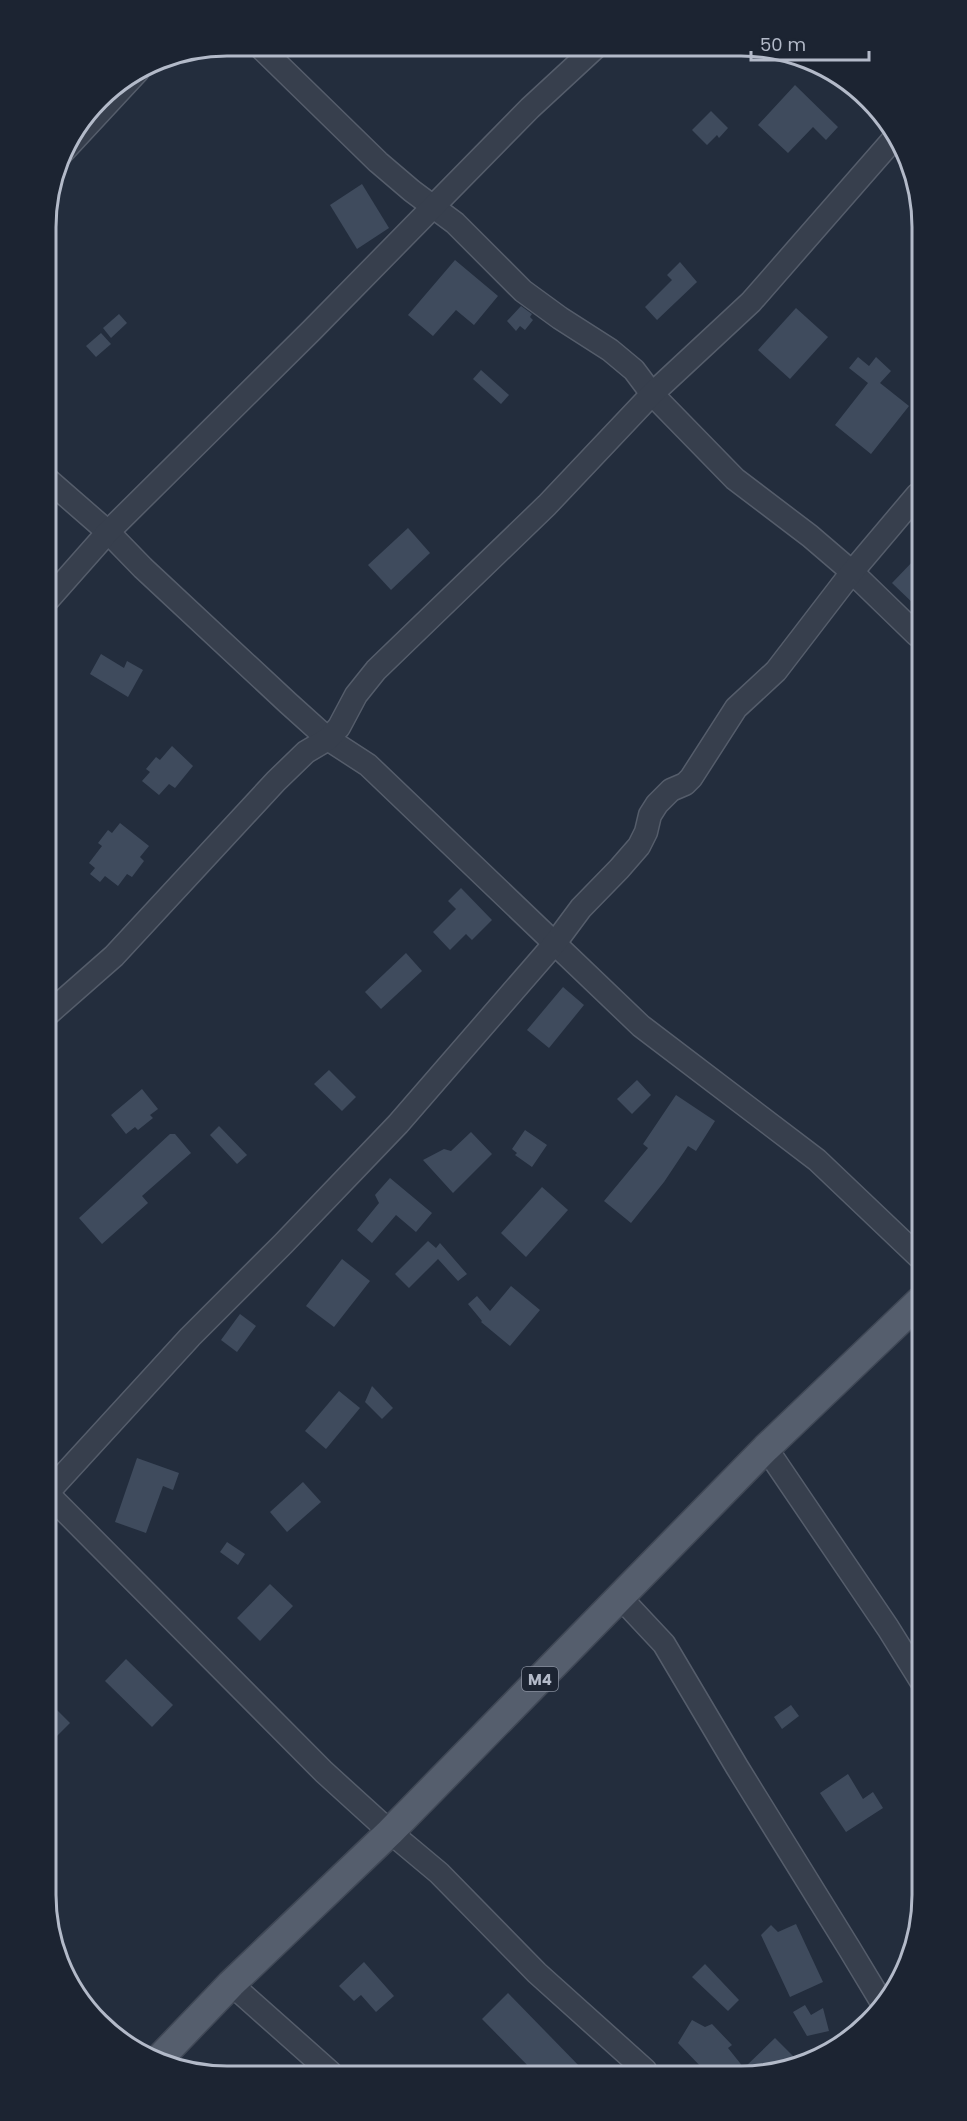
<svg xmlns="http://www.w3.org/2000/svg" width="967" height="2121" font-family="Poppins,sans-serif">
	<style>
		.building { fill: #3f4b5d }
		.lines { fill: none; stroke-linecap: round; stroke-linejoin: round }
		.minor-casing { stroke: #555d6b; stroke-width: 25 }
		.major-casing { stroke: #404856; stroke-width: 31 }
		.minor { stroke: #373f4d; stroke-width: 22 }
		.major { stroke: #555e6d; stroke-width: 28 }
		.labels { text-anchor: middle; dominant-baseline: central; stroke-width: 4.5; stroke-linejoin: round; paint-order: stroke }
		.shield { fill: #1c2432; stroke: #868d9c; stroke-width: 1.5 }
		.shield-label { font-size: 15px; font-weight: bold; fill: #b3bac9 }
		.rim { fill: none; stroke: #b3bac9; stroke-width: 3 }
	</style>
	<rect width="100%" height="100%" fill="#232d3d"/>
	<g class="building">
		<polygon points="795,85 838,127 826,140 813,127 788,153 758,125"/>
		<polygon points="711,111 728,128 719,138 717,135 707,145 692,130"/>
		<polygon points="362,184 389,228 357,249 330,205"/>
		<polygon points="455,260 498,296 474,325 456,310 433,336 408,315"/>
		<polygon points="680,262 697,282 657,320 645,307 672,280 667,275"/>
		<polygon points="521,306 532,314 530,317 533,320 525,330 520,326 516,331 507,321"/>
		<polygon points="796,308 828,337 790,379 758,350"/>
		<polygon points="119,314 127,323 111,338 103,328"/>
		<polygon points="101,333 111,344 96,357 86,346"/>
		<polygon points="858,357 869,366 876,357 891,371 880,383 909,406 871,454 835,425 868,383 849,368"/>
		<polygon points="481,370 509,395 501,404 473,379"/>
		<polygon points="408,528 430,553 391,590 368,565"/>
		<polygon points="917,557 917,607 892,583"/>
		<polygon points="101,654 124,668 127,661 143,670 128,697 90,674"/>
		<polygon points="172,746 193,766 175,788 169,784 159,795 142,781 150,772 146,769 156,757 160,760"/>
		<polygon points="120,823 149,846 140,857 144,861 132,877 127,874 118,886 105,876 100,882 90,874 95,868 89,863 102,846 98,843 108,830 112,833"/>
		<polygon points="461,888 492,920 472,940 466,934 450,950 433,932 456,909 448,901"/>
		<polygon points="406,953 422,971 381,1009 365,992"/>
		<polygon points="563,987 584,1005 549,1048 527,1030"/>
		<polygon points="329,1070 356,1097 342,1111 314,1084"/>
		<polygon points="637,1080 651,1095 632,1114 617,1099"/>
		<polygon points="142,1089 158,1109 150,1115 153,1118 138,1130 135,1127 126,1134 111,1115"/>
		<polygon points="676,1095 715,1121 696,1151 688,1146 664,1182 631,1223 604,1201 648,1148 643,1144"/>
		<polygon points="219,1126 247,1155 237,1164 210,1135"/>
		<polygon points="525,1130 547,1145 532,1167 515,1155 517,1153 512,1149"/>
		<polygon points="471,1132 492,1154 453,1193 423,1160 444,1149 451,1151"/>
		<polygon points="170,1134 175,1134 191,1153 142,1196 148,1203 102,1244 79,1218"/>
		<polygon points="390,1178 432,1213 416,1232 396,1215 372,1243 357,1230 379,1203 375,1195"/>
		<polygon points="542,1187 568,1210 526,1257 501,1233"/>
		<polygon points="428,1241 436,1248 440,1243 467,1274 458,1281 438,1259 409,1288 395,1274"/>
		<polygon points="342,1259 370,1281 334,1327 306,1306"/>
		<polygon points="511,1286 540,1310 510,1346 481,1322 482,1321 468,1304 477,1296 490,1311"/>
		<polygon points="240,1314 256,1326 237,1352 221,1340"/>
		<polygon points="372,1386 393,1408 382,1419 365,1402"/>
		<polygon points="339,1391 360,1408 326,1449 305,1431"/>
		<polygon points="137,1458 179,1473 173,1490 163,1486 146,1533 115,1522"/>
		<polygon points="303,1482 321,1502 287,1532 270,1512"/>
		<polygon points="227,1542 245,1554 238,1565 220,1552"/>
		<polygon points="270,1584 293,1606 260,1641 237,1618"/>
		<polygon points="126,1659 173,1705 152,1727 105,1681"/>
		<polygon points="50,1703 70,1723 51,1742"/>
		<polygon points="791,1705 799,1716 782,1729 774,1717"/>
		<polygon points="848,1774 863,1799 873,1792 883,1808 846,1832 820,1793"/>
		<polygon points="796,1924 823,1982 790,1997 761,1935 771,1925 778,1932"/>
		<polygon points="364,1962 394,1996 376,2012 361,1995 354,2001 339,1986"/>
		<polygon points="705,1964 739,2000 728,2011 692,1977"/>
		<polygon points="508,1993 584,2071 533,2071 482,2019"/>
		<polygon points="805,2005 811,2015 823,2008 829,2031 807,2036 793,2012"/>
		<polygon points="692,2020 705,2027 712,2024 732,2045 728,2048 744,2068 775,2038 796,2059 796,2064 788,2070 704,2070 678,2043"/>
	</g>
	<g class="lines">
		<defs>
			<g id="minor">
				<polyline points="258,45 378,162 412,191 455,223 523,291 560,318 610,350 634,370 652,394 735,479 810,536 852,572 917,635"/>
				<polyline points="61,154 138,71"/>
				<polyline points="46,478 108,532 143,568 288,703 328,739 368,765 641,1026 817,1160 919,1257"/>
				<polyline points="47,601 108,532 312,330 530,108 596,47"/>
				<polyline points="48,1014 114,956 276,781 306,752 328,739 339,727 356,695 376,670 547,505 652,394 751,302 897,135"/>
				<polyline points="766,1448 888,1628 921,1681"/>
				<polyline points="50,1490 190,1337 283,1244 398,1124 555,943 581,908 619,869 639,846 646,832 650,815 657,804 671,790 685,784 691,778 736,708 776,671 852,572 917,495"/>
				<polyline points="50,1496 324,1772 390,1832 439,1873 537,1973 645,2070"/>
				<polyline points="620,1597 664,1644 737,1767 849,1948 884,2006"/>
				<polyline points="231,1984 330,2072"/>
			</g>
			<polyline id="major" points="161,2057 231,1984 390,1832 766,1448 920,1301"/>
		</defs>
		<use href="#minor" class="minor-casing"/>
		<use href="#major" class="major-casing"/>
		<use href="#minor" class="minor"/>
		<use href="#major" class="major"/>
	</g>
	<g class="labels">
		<rect class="shield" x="522" y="1667" width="36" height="24" rx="4.5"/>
		<g class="shield-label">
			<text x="540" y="1679">M4</text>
		</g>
	</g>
	<path d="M0 0H967V2121H0ZM227 56H741A171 171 0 0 1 912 227V1895A171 171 0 0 1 741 2066H227A171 171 0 0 1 56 1895V227A171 171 0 0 1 227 56Z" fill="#1c2432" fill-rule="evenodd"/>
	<path class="rim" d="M227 56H741A171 171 0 0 1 912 227V1895A171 171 0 0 1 741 2066H227A171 171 0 0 1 56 1895V227A171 171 0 0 1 227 56Z"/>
	<path d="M751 51v9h118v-9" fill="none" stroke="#b3bac9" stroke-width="3"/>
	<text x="760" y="51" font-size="18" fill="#b3bac9" stroke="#1c2432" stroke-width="4.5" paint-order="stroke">50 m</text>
</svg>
